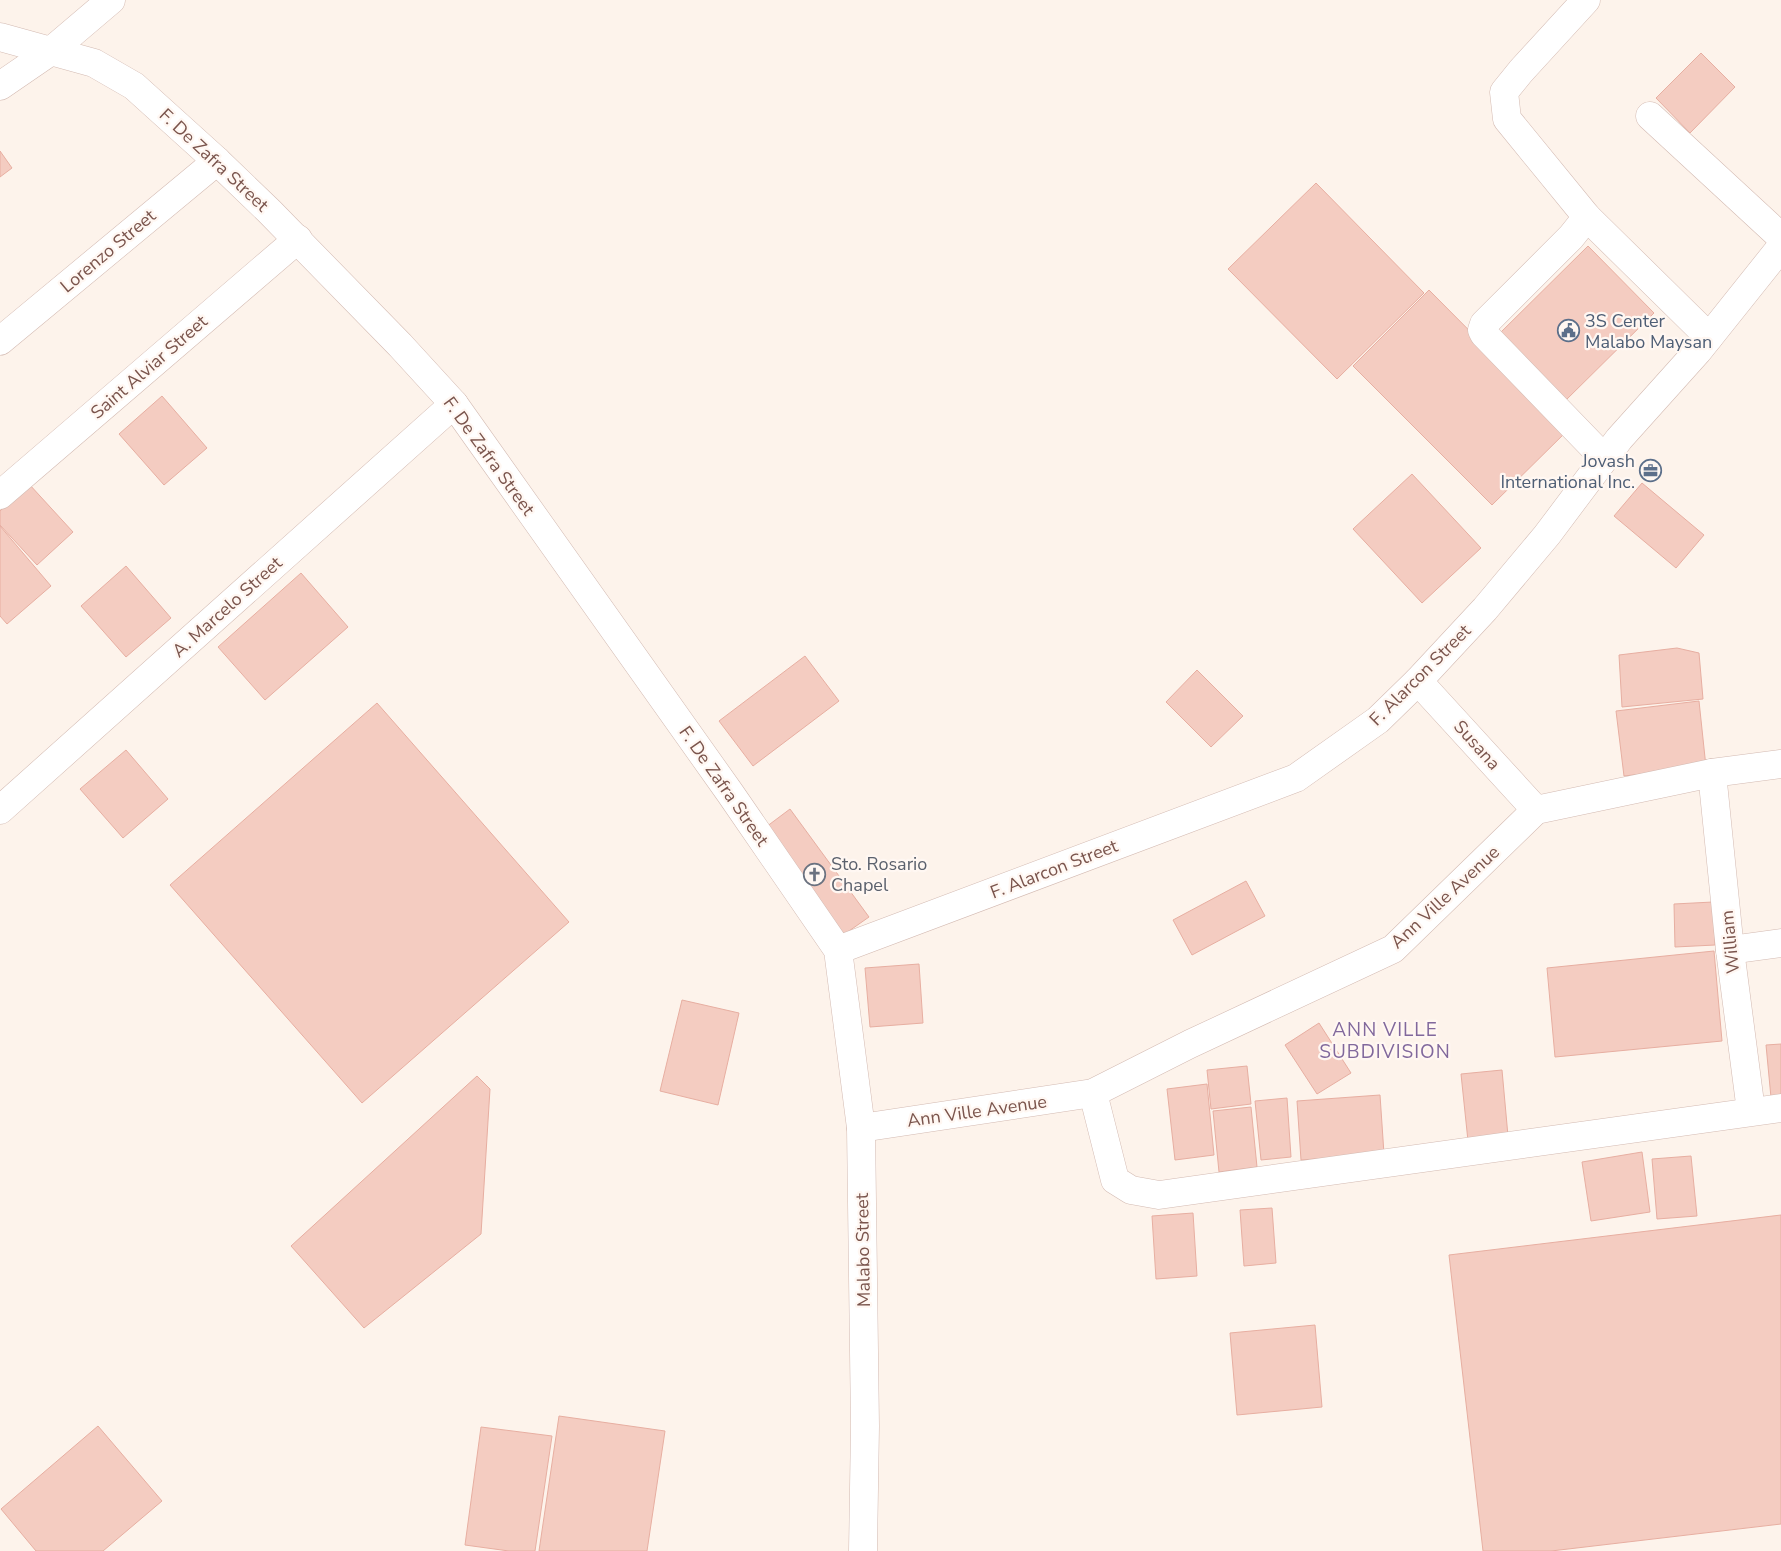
<svg xmlns="http://www.w3.org/2000/svg" width="1781" height="1551" font-family="'Nunito Sans',sans-serif">
	<style>
		.building { fill: #f4ccc1; stroke: #e7aea1 }
		.lines { fill: none; stroke-linecap: round; stroke-linejoin: round }
		.minor-casing { stroke: #d3bab2; stroke-width: 29 }
		.minor { stroke: #fff; stroke-width: 28 }
		.labels { text-anchor: middle; dominant-baseline: central; stroke-width: 4.5; stroke-linejoin: round; paint-order: stroke }
		.street-label { font-size: 18px; fill: #7a544c; stroke: #fff7f2 }
		.service-label { font-size: 18px; fill: #4e5e75; stroke: #fff7f2; text-anchor: start }
		.worship-label { font-size: 18px; fill: #5b616d; stroke: #fff7f2; text-anchor: start }
		.neighbourhood-label { font-size: 19px; letter-spacing: 1px; fill: #81689c; stroke: #fff7f2 }
	</style>
	<rect width="100%" height="100%" fill="#fdf3eb"/>
	<g class="building">
		<polygon points="1701,53 1735,87 1690,133 1656,98"/>
		<polygon points="0,151 12,168 0,177"/>
		<polygon points="1316,183 1424,293 1337,379 1228,269"/>
		<polygon points="1588,246 1654,313 1562,404 1496,337"/>
		<polygon points="1429,290 1568,430 1492,505 1353,366"/>
		<polygon points="162,396 207,448 164,485 119,434"/>
		<polygon points="1412,474 1481,548 1422,603 1353,529"/>
		<polygon points="1642,483 1704,535 1676,568 1614,516"/>
		<polygon points="29,484 73,532 37,565 0,525 0,511"/>
		<polygon points="0,526 51,586 7,624 0,616"/>
		<polygon points="126,566 171,618 126,657 81,606"/>
		<polygon points="301,573 348,627 265,700 218,647"/>
		<polygon points="1677,648 1699,653 1703,699 1622,707 1619,655"/>
		<polygon points="805,656 839,701 753,766 719,721"/>
		<polygon points="1197,670 1243,716 1211,747 1166,702"/>
		<polygon points="1699,701 1706,767 1624,776 1616,711"/>
		<polygon points="377,703 569,922 362,1103 170,885"/>
		<polygon points="126,750 168,799 123,838 80,789"/>
		<polygon points="790,809 869,917 839,938 762,830"/>
		<polygon points="1246,881 1265,916 1192,955 1173,920"/>
		<polygon points="1713,902 1715,945 1675,947 1674,904"/>
		<polygon points="1714,951 1722,1041 1555,1057 1547,968"/>
		<polygon points="919,964 923,1023 870,1027 865,968"/>
		<polygon points="682,1000 739,1013 718,1105 660,1091"/>
		<polygon points="1319,1023 1351,1073 1317,1094 1285,1045"/>
		<polygon points="1781,1044 1781,1107 1772,1108 1766,1045"/>
		<polygon points="1247,1066 1251,1104 1211,1109 1207,1070"/>
		<polygon points="1502,1070 1508,1136 1468,1141 1461,1074"/>
		<polygon points="477,1076 490,1089 481,1234 364,1328 291,1246"/>
		<polygon points="1207,1084 1214,1155 1175,1160 1167,1089"/>
		<polygon points="1380,1095 1384,1154 1301,1160 1297,1101"/>
		<polygon points="1287,1098 1291,1157 1261,1160 1255,1101"/>
		<polygon points="1251,1107 1257,1167 1219,1172 1213,1111"/>
		<polygon points="1642,1152 1650,1212 1591,1221 1582,1162"/>
		<polygon points="1691,1156 1697,1216 1657,1219 1652,1159"/>
		<polygon points="1272,1208 1276,1263 1244,1266 1240,1210"/>
		<polygon points="1193,1213 1197,1276 1156,1279 1152,1216"/>
		<polygon points="1781,1215 1781,1524 1551,1551 1483,1551 1449,1255"/>
		<polygon points="1315,1325 1322,1407 1237,1415 1230,1333"/>
		<polygon points="559,1416 665,1431 647,1551 539,1551"/>
		<polygon points="98,1426 162,1501 103,1551 36,1551 1,1509"/>
		<polygon points="481,1427 552,1436 535,1551 509,1551 465,1545"/>
	</g>
	<g class="lines">
		<defs>
			<g id="minor">
				<polyline points="1586,0 1521,71 1504,92 1507,119 1587,217 1709,337"/>
				<polyline points="0,37 94,63 134,86 217,161 269,211 400,345 454,404 730,793 838,950 861,1128 865,1426 863,1551"/>
				<polyline points="0,86 51,51 111,0"/>
				<polyline points="1650,116 1781,237"/>
				<polyline points="1587,217 1571,237 1484,324 1482,330 1484,334 1604,458"/>
				<polyline points="0,341 217,161"/>
				<polyline points="0,495 298,239"/>
				<polyline points="1418,681 1536,810"/>
				<polyline points="1712,773 1730,950 1751,1111"/>
				<polyline points="0,810 454,404"/>
				<polyline points="838,950 1296,778 1378,720 1418,681 1485,609 1547,535 1619,439 1698,351 1781,247"/>
				<polyline points="1730,950 1781,943"/>
				<polyline points="1093,1093 1115,1180 1131,1190 1159,1195 1781,1108"/>
				<polyline points="861,1128 1093,1093 1190,1044 1393,949 1536,810 1712,773 1781,764"/>
			</g>
		</defs>
		<use href="#minor" class="minor-casing"/>
		<use href="#minor" class="minor"/>
	</g>
	<defs>
		<symbol id="civic-ring" viewBox="-11 -11 22 22"><circle r="9.5" fill="#fff7f2" stroke="#5c6f8a" stroke-width="1.5"/><path d="M-.6-6.5H3V-4.5H.6V-3L4-1V1h2V6H-6V1h2V-1L-.6-3ZM-1.2 2.5V6h2.4V2.5Z" fill="#5c6f8a"/></symbol>
		<symbol id="office-ring" viewBox="-11 -11 22 22"><circle r="9.5" fill="#fff7f2" stroke="#5c6f8a" stroke-width="1.5"/><path d="M-6-3h4V-5.5h4V-3h4V5H-6ZM-1-4.5V-3h2v-1.5ZM-6 0V1H6V0Z" fill="#5c6f8a"/></symbol>
		<symbol id="church-ring" viewBox="-11 -11 22 22"><circle r="9.5" fill="#fff7f2" stroke="#6b7280" stroke-width="1.5"/><path d="M-1.2-6h2.4v3.5h3.3v2.4h-3.3V6h-2.4V-.1h-3.3v-2.4h3.3Z" fill="#6b7280"/></symbol>
	</defs>
	<g fill-rule="evenodd">
		<use href="#civic-ring" x="1556" y="318" width="25" height="25"/>
		<use href="#office-ring" x="1638" y="458" width="25" height="25"/>
		<use href="#church-ring" x="802" y="862" width="25" height="25"/>
	</g>
	<g class="labels">
		<g class="street-label">
			<text transform="translate(214 160) rotate(43)">F. De Zafra Street</text>
			<text transform="translate(108 251) rotate(-40)">Lorenzo Street</text>
			<text transform="translate(149 367) rotate(-41)">Saint Alviar Street</text>
			<text transform="translate(489 456) rotate(54)">F. De Zafra Street</text>
			<text transform="translate(227 607) rotate(-42)">A. Marcelo Street</text>
			<text transform="translate(1420 675) rotate(-45)">F. Alarcon Street</text>
			<text transform="translate(1477 745) rotate(48)">Susana</text>
			<text transform="translate(724 786) rotate(55)">F. De Zafra Street</text>
			<text transform="translate(1054 869) rotate(-21)">F. Alarcon Street</text>
			<text transform="translate(1445 897) rotate(-43)">Ann Ville Avenue</text>
			<text transform="translate(1730 942) rotate(-96)">William</text>
			<text transform="translate(977 1111) rotate(-8)">Ann Ville Avenue</text>
			<text transform="translate(863 1250) rotate(-91)">Malabo Street</text>
		</g>
		<g class="service-label">
			<text x="1585" y="321">3S Center<tspan x="1585" dy="21">Malabo Maysan</tspan></text>
			<text x="1635" y="461" text-anchor="end">Jovash<tspan x="1635" dy="21">International Inc.</tspan></text>
		</g>
		<g class="worship-label">
			<text x="831" y="864">Sto. Rosario<tspan x="831" dy="21">Chapel</tspan></text>
		</g>
		<g class="neighbourhood-label">
			<text x="1385" y="1030">ANN VILLE<tspan x="1385" dy="22">SUBDIVISION</tspan></text>
		</g>
	</g>
</svg>
